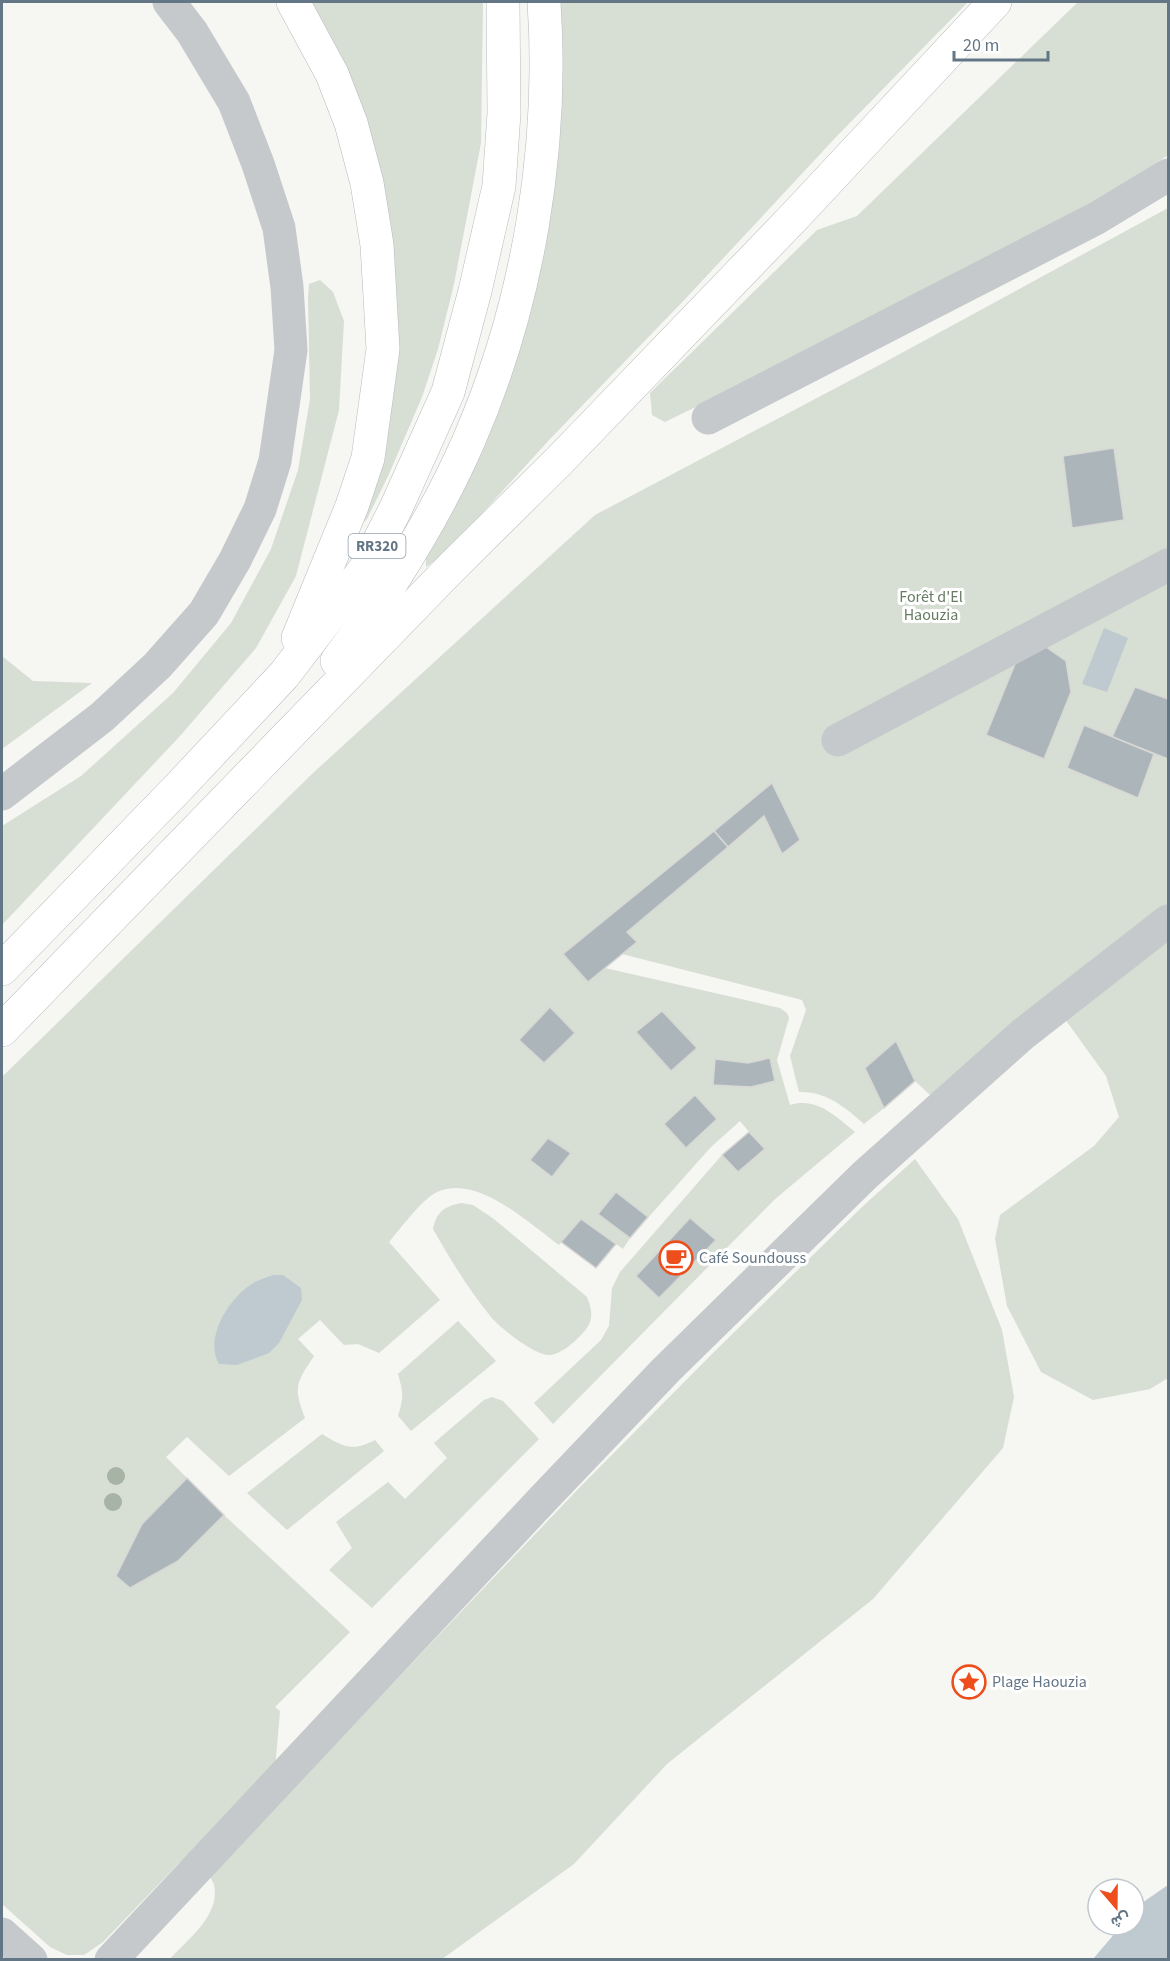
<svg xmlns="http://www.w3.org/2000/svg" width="1170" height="1961" font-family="'Source Sans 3',Vazirmatn,sans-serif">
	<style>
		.green { fill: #d7ded3 }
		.water { fill: #becacf }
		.building { fill: #acb5ba; stroke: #d8d8d5; stroke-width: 1.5 }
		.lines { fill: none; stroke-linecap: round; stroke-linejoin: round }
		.highway-casing { stroke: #b7bbbe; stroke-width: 34 }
		.minor { stroke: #c5c9cc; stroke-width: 33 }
		.highway { stroke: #fff; stroke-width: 33 }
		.tree { fill: #a7b3a4 }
		.labels { text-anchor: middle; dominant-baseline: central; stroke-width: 6; stroke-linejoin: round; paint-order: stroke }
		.shield { fill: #fff; stroke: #929faa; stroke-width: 1.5 }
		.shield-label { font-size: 15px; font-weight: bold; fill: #637686 }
		.park-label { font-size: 16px; fill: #677c63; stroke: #fff }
		.poi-label { font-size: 16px; fill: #637686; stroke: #fff; text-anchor: start }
	</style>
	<rect width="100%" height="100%" fill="#f6f6f3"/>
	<g class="green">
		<polygon points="309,2 483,2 481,143 454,284 438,349 422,397 389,474 367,519 353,532 391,299"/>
		<polygon points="557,2 968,2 837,136 688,296 550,439 444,555 426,567 426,551 497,408"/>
		<polygon points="1078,2 1168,2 1168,155 1116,190 716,397 665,422 652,415 650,393 817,230 857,216"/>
		<path d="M 1168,208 L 1168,1378 L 1150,1389 L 1093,1400 L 1041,1372 L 1007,1306 L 995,1239 L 1000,1215 L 1094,1146 L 1119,1117 L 1106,1076 L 1057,1008 L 942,1106 L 915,1081 L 896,1041 L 865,1068 L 884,1108 L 864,1124 C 845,1107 826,1091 799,1092 L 790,1056 L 806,1010 L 802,1000 L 622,954 L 637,942 L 627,932 L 764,816 L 782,854 L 800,840 L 772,783 L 563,954 L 588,982 L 605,968 L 780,1008 L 787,1013 L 789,1018 L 777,1060 L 790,1105 C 817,1097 835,1116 855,1132 L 774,1200 L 553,1424 L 534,1403 L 601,1340 L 609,1326 L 612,1288 L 620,1272 L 722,1155 L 738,1172 L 764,1150 L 740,1121 L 711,1147 L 630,1238 L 623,1249 L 581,1219 L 559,1245 C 528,1223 478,1174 437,1192 C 421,1200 401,1228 389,1242 L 440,1300 L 379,1353 L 358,1344 L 344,1345 L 320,1320 L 298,1339 L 314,1356 C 296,1383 293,1387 305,1418 L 229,1476 L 187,1437 L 166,1457 L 224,1515 L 350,1632 L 275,1707 L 280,1711 L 275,1769 L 332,1747 L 582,1485 L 715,1351 L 862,1207 L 915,1159 L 958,1219 L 1002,1330 L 1014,1397 L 1003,1448 L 873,1599 L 667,1764 L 574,1864 L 442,1959 L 170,1959 C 187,1940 221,1915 214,1885 C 212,1878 205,1871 201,1865 L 179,1863 L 103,1942 L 84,1955 L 67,1955 L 50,1947 L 2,1904 L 2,1077 L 312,774 L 595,515 L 885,362 Z"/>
		<polygon points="320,280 333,292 344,321 339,410 296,576 256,648 180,736 2,925 2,826 81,776 173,693 231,623 271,549 298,470 310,399 308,298 309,284"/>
		<polygon points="2,656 33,681 92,683 2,749"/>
		<path d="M 461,1203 L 473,1205 L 494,1219 L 587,1297 C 594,1315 593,1324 578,1338 C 571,1345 561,1353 551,1355 C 537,1357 500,1328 491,1317 C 469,1290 450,1259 433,1229 C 437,1211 444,1207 461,1203 Z"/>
		<path d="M 458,1321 L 496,1361 L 411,1431 L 398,1416 C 404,1398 403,1391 398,1374 Z"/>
		<polygon points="492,1397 503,1401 539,1439 372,1608 329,1570 352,1548 336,1522 388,1482 405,1499 447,1458 434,1443 484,1400"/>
		<path d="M 322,1434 C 343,1447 352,1452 375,1440 L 384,1451 L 287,1530 L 247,1493 Z"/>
	</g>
	<g class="water">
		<polygon points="1104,628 1128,638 1107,692 1082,684"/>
		<path d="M 273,1275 L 283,1275 L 301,1288 L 302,1300 L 279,1343 L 269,1353 L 237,1365 L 219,1364 C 203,1337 231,1295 255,1282 C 261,1279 267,1277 273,1275 Z"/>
		<polygon points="1168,1885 1168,1959 1093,1959 1122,1925 1134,1925 1134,1911 1139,1905"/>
	</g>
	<g class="building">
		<polygon points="1114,448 1124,520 1072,528 1063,456"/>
		<polygon points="1046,647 1066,661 1071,692 1044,759 986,735 1015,664"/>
		<polygon points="1135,687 1168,699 1168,759 1112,737"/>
		<polygon points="1084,725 1154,754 1138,798 1067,768"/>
		<polygon points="772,783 800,840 782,854 764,816 728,847 714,831"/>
		<polygon points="714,831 728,847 627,932 637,942 588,982 563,954"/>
		<polygon points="550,1007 575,1033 544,1063 519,1040"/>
		<polygon points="662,1011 697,1048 671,1071 636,1032"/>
		<polygon points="896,1041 915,1081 884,1108 865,1068"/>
		<polygon points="770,1058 775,1081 751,1087 713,1085 715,1059 748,1063"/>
		<polygon points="695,1095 717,1119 686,1148 664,1124"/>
		<polygon points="749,1132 765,1149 738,1172 722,1155"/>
		<polygon points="548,1138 571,1153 552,1177 530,1160"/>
		<polygon points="616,1192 648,1217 630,1238 598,1214"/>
		<polygon points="690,1218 716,1240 659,1298 636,1276"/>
		<polygon points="581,1219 616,1244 596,1268 561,1242"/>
		<polygon points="187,1478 224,1515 178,1561 130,1588 116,1576 142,1524"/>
	</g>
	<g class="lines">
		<defs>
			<g id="highway">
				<polyline points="293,2 332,74 351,123 367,183 377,245 383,349 368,458 352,506 298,638"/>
				<path d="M 337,661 C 388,592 435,518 469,440 C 528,304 554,149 544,2"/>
				<polyline points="2,969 176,790 284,675 365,569 396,508 448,392 475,291 499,186 504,113 503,2"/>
				<polyline points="2,1030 452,567 560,460 795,216 995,2"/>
			</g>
		</defs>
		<use href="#highway" class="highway-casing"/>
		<g class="minor">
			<polyline points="708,418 1097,218 1168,175"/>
			<polyline points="838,740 1168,565"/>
			<polyline points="2,794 102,717 157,666 204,613 235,560 260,509 275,461 291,350 287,287 279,228 258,164 234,102 192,32 169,2"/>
			<polyline points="2,1934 31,1960"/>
			<polyline points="111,1960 543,1499 666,1370 865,1175 1023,1034 1168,921"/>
		</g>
		<use href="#highway" class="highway"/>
	</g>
	<g class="tree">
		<circle cx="116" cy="1476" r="9"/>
		<circle cx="113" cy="1502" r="9"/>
	</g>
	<defs>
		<symbol id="cafe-ring" viewBox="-11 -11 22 22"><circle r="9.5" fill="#fff" stroke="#ee4e1b" stroke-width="1.5"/><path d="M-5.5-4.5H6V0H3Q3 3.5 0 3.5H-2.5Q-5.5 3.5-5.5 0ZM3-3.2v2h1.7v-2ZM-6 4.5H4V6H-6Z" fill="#ee4e1b"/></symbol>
		<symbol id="sight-ring" viewBox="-11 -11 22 22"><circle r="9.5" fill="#fff" stroke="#ee4e1b" stroke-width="1.5"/><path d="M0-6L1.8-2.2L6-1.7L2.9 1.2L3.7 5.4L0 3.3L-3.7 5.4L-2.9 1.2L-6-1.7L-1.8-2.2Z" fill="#ee4e1b"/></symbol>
	</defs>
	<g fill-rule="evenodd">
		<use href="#cafe-ring" x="657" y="1239" width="38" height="38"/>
		<use href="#sight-ring" x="950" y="1663" width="38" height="38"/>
	</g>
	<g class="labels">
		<rect class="shield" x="348.5" y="534" width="57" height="24" rx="4.5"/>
		<g class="shield-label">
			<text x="377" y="546">RR320</text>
		</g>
		<g class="park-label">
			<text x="931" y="597">Forêt d'El<tspan x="931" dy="18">Haouzia</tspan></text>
		</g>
		<g class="poi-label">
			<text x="699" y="1258">Café Soundouss</text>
			<text x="992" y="1682">Plage Haouzia</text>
		</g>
	</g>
	<rect width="1170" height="1961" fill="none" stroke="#637686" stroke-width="6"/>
	<g transform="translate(1116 1907) rotate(160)"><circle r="28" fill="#ffffff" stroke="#c1c8cf" stroke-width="1.5"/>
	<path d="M0-4.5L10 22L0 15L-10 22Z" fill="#ee4e1b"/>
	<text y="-9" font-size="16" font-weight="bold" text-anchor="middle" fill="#637686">ش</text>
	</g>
	<path d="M954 51v9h94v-9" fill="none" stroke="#637686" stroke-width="3"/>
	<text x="963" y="51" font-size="18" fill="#637686" stroke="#ffffff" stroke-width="4.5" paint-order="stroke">20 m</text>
</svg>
